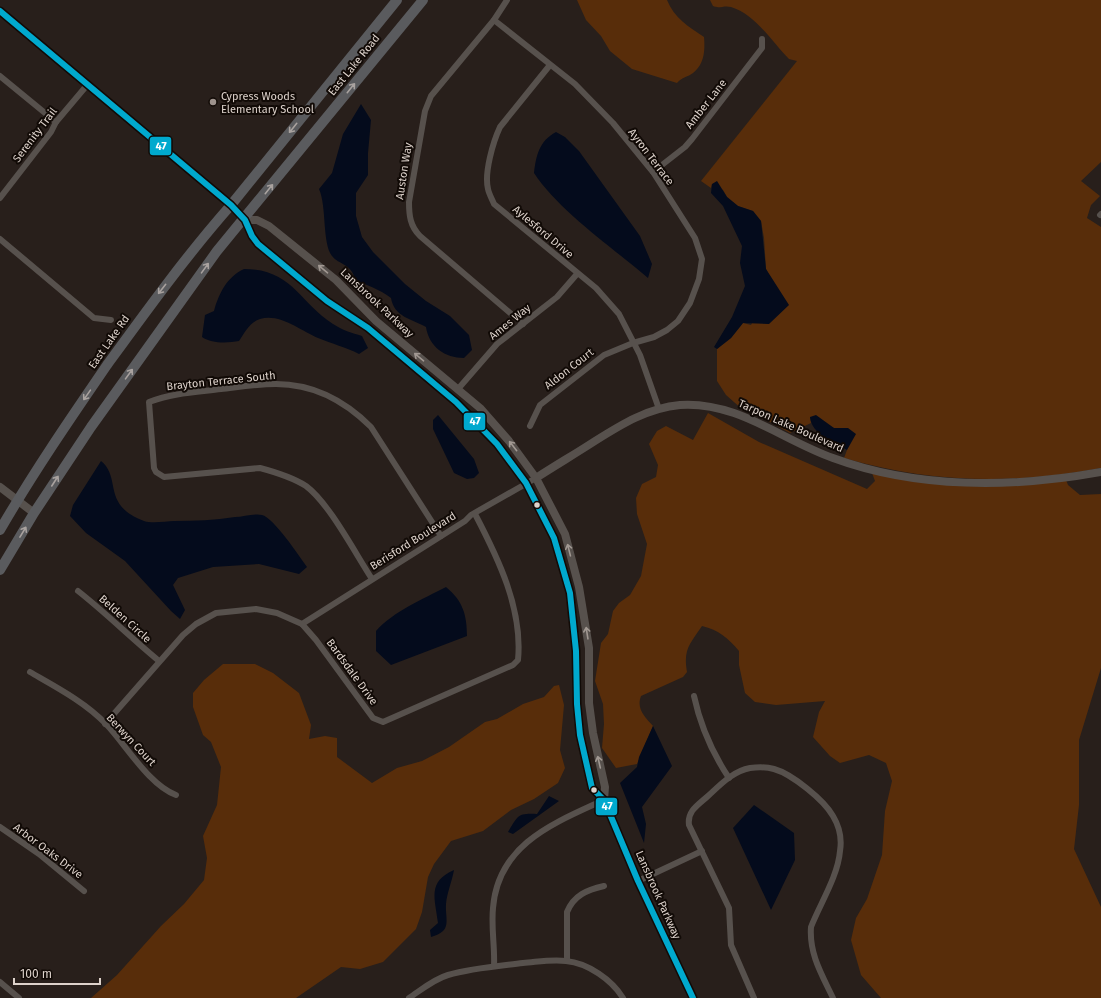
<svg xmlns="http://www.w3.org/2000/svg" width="1101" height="998" font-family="'Fira Sans',sans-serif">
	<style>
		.green { fill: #582d0a }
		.water { fill: #040b1c }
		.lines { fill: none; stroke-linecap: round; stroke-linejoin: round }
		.minor { stroke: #57514d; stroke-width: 6 }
		.tertiary { stroke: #57514d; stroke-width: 8 }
		.primary { stroke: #5a5b5e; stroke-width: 10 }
		.bus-1-casing { stroke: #110a06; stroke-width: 9 }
		.bus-1 { stroke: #00a9ce; stroke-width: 6 }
		.oneway { stroke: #a9a29f }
		.oneway2 { stroke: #a19892 }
		.poi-dot { fill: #9e938d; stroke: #110a06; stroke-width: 1.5 }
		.bus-dot { fill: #ddd2cb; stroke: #110a06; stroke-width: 1.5 }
		.labels { text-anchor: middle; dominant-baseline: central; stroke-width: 4; stroke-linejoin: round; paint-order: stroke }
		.street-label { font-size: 11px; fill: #ddd2cb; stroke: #110a06 }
		.poi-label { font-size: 11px; fill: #ddd2cb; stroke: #110a06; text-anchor: start }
		.line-badge { stroke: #110a06; stroke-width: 1.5 }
		.badge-label { font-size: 11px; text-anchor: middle; font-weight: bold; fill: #fff }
	</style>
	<rect width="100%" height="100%" fill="#281f1b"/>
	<g class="green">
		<path d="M 577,0 L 667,0 C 674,18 689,27 704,37 C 705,49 705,64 693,73 C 688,77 682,77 677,83 L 632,69 L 610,51 L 601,36 L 586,20 Z"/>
		<path d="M 710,0 L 1101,0 L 1101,162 L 1081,181 L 1100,196 L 1091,205 L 1087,218 L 1101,227 L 1101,468 C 1013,485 930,483 844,458 L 847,450 L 848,428 L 834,428 L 810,417 L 811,423 L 790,433 L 754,413 L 743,410 L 726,395 L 717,381 L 717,349 L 731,338 L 743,323 L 751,325 L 773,283 L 766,269 L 764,238 L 761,221 L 753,211 L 738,206 L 727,197 L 723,190 L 712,184 L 711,188 L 701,181 L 797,61 L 789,59 C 772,42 755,14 731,7 C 724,5 719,9 713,6 Z"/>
		<path d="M 708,413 L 759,442 L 867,489 L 875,481 L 872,473 L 902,479 L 1066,480 L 1068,485 L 1080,495 L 1101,494 L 1101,668 L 1079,740 L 1079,805 L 1074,849 L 1101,907 L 1101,998 L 881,998 L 861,975 L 851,940 L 856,918 L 867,899 L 882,855 L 885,811 L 892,781 L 886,763 L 869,755 L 840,763 L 830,756 L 813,737 L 819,712 L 825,701 L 776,705 L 755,702 L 745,693 L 739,665 L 739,651 C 728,638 719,630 702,626 C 690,644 683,649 687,672 L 683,677 L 641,696 C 636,709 645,717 653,726 L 637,764 L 616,768 L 602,748 L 604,724 L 603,704 L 595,681 L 601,643 L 608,634 L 613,611 L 619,603 L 630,595 L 641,576 L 647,544 L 637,514 L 636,498 L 642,484 L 656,477 L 658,465 L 649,444 L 657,431 L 666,426 L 693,440 Z"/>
		<polygon points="223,664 255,664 273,673 299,693 311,725 309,739 325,736 337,738 337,757 372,783 397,768 422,761 449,747 485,722 497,719 523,704 544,697 554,686 559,685 564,705 560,750 565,768 558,783 534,799 511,810 483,831 451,841 434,864 428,877 422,912 416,929 383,962 360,969 341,967 296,998 91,998 117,975 161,926 184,904 204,880 207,858 203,836 217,805 221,767 211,742 203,735 193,707 193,693 204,680"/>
	</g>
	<g class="water">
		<path d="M 361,104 L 371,120 L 368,153 L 368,175 L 356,193 L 356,216 L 362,237 L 373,252 L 405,284 L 426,301 L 450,316 L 469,335 L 472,350 L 464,358 C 445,358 429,347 426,327 C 412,319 394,317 391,298 C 380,289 367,286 355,279 C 351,263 339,265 332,256 C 322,243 327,207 319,189 L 332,173 L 343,134 Z"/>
		<path d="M 556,132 L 565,137 L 579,151 L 640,236 L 652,264 L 648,278 C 613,248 559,211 534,173 C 536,156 539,141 556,132 Z"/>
		<polygon points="717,181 727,197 738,206 753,211 761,221 766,269 789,305 769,324 743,323 731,338 717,349 714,347 732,317 745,286 740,263 742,246 723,206 711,193 712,184"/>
		<path d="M 244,269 C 292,269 299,302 333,324 C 342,330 352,333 362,336 L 368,348 L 359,354 C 346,347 332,344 318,338 C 301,331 280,313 260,319 C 250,322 245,332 239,341 C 228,343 212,344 202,337 L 205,315 L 214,311 C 219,293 227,277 244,269 Z"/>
		<polygon points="438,415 474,459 479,473 474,478 467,479 454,473 433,429 433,420"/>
		<path d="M 816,415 L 834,428 L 848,428 L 856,434 L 847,450 C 833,441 812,435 810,417 Z"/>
		<path d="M 101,461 C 122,478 101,505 144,521 C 153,524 166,521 174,521 C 195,521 215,520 235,517 C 243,517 255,513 262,515 C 273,517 300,557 307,567 L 299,574 L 259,564 L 213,567 L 178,578 L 173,585 L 185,610 L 180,619 L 171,611 L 125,561 L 86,533 L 70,516 L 73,505 Z"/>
		<path d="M 446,587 C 463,601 467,615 467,636 L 391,665 L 376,651 L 376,631 C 394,611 423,599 446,587 Z"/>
		<polygon points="653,726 672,766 642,807 646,824 644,843 620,783 637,767 639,757"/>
		<path d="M 549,796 L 559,801 L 513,834 L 508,832 C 518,816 517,813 537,814 Z"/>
		<polygon points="754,805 794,833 795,860 771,910 733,828"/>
		<path d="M 454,870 C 452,881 447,893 446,904 C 445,920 453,931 431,937 L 430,930 L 438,923 C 435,898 427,882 454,870 Z"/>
	</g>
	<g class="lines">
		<g class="minor">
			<path d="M 507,0 L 494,20 L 431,96 L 425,111 L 409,202 C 409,215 410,226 420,236 L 523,324"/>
			<polyline points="0,11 231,205"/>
			<polyline points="494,20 575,84 613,123 653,172 695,238 702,259 699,279 690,303 678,321 667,330 654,337 633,343 604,355 540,405 530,426"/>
			<path d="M 550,65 L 500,127 C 493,142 484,173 488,189 C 489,194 492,199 494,204 L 596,288 L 619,314 L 640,355 L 659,409"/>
			<polyline points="0,76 56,122"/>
			<polyline points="653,172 685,147 692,139 762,48 762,39"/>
			<polyline points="0,198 51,132 56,122 88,84"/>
			<polyline points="1100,215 1101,214"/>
			<polyline points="0,239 94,318 111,320"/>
			<polyline points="458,389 497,344 557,297 577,274"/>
			<path d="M 372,579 C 355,553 329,503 306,486 C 292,477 275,472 260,468 L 164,477 L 156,472 L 154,468 L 149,402 C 172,393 197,392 221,389 C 239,387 258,384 276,384 C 314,384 346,402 371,427 L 441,536"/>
			<path d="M 78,591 C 106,613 131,638 159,661"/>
			<polyline points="302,624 465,521 471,515 536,478"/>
			<path d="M 30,672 C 56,687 85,702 106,724 C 126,745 149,785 176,795"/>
			<path d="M 694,696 C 700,724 713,754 729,778"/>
			<path d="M 105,724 L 183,635 L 196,624 L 216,613 L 256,609 L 277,613 L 302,624 L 316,640 L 373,718 L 383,722 L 513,665 L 518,660 C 523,609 498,558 475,514"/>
			<polyline points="0,827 39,854 84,891"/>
			<polyline points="638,881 702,851"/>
			<path d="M 567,961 L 567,912 C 574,895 587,890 604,886"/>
			<path d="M 494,966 C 495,947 491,928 493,908 C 498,844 554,823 604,800"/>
			<polyline points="0,982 19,998"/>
			<path d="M 409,998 C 421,990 434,979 448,975 C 472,968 499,966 523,963 C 537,962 552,959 566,961 C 588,963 612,980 623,998"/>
			<path d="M 754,998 L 731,945 L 729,908 L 689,825 C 687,811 698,805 708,796 C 720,785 733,771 750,768 C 758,767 767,767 774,769 C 792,774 824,800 833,816 C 839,826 842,839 840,851 C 838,876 820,904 811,927 C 809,954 822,975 833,998"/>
		</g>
		<g class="tertiary">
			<polyline points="231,205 245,220 252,236 258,244 327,301 368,328 456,402 497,444 526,483 554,538 570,593 576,651 577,704 580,735 592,788 604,800 638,881 693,998"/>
			<polyline points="245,220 257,220 269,226 336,280 376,321 480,408 509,441 536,478 565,534 579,587 589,648 589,703 593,733 605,787 604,800"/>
			<path d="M 536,478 C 556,465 575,454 595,441 C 622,424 648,408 680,405 C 737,401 782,440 833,458 C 917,489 1013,488 1101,472"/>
			<polyline points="0,487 34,513"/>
		</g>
		<g class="primary">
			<path d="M 0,530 C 33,473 70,419 107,365 C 147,310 186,256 231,205 L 397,0"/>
			<polyline points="0,570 34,513 91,427 217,251 423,0"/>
		</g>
		<defs>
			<polyline id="bus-1" points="0,11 231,205 245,220 252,236 258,244 327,301 368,328 456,402 497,444 526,483 554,538 570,593 576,651 577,704 580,735 592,788 604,800 638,881 693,998"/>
		</defs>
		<use href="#bus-1" class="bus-1-casing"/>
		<use href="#bus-1" class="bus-1"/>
	</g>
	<defs><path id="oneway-shaft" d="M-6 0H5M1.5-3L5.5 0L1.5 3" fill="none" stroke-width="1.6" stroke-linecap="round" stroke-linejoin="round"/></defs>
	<g class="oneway">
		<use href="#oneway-shaft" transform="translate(351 88) rotate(-51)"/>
		<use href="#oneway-shaft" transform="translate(293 128) rotate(129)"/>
		<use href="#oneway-shaft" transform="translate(269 189) rotate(-51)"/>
		<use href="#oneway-shaft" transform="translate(205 268) rotate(-54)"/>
		<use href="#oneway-shaft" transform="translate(162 289) rotate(128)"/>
		<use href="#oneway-shaft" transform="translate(129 374) rotate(-54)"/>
		<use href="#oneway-shaft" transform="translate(87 395) rotate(125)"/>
		<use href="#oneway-shaft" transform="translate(55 481) rotate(-57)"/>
		<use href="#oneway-shaft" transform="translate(23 532) rotate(-59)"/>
	</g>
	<g class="oneway2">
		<use href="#oneway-shaft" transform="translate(323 269) rotate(-140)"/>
		<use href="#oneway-shaft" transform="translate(419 357) rotate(-140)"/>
		<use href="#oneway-shaft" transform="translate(513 446) rotate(-128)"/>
		<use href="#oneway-shaft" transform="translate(569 550) rotate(-104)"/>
		<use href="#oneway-shaft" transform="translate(587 633) rotate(-99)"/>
		<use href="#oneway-shaft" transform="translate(599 762) rotate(-103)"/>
	</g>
	<circle class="poi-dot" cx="213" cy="102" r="4"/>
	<g class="bus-dot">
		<circle cx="537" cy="505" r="3.5"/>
		<circle cx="594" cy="790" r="3.5"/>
	</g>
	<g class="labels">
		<g class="street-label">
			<text transform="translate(354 65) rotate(-51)">East Lake Road</text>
			<text transform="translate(706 104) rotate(-52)">Amber Lane</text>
			<text transform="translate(35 135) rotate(-53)">Serenity Trail</text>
			<text transform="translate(651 157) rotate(53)">Ayron Terrace</text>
			<text transform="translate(404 171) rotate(-81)">Auston Way</text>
			<text transform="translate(543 232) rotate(40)">Aylesford Drive</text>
			<text transform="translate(377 303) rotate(43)">Lansbrook Parkway</text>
			<text transform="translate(510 322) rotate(-39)">Ames Way</text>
			<text transform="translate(109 342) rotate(-55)">East Lake Rd</text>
			<text transform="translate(569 369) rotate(-38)">Aldon Court</text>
			<text transform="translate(221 381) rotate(-6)">Brayton Terrace South</text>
			<text transform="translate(791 426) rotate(24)">Tarpon Lake Boulevard</text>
			<text transform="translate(413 541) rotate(-32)">Berisford Boulevard</text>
			<text transform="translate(125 619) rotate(42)">Belden Circle</text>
			<text transform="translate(352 672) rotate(54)">Bardsdale Drive</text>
			<text transform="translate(131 740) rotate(47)">Berwyn Court</text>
			<text transform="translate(48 851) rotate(37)">Arbor Oaks Drive</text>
			<text transform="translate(658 895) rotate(66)">Lansbrook Parkway</text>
		</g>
		<g class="poi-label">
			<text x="221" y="96">Cypress Woods<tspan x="221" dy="13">Elementary School</tspan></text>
		</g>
	</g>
	<g class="line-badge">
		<rect x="149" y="136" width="23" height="20" rx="4" fill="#00a9ce"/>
		<rect x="463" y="412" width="23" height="19" rx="4" fill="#00a9ce"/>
		<rect x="595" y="797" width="23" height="19" rx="4" fill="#00a9ce"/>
	</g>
	<g class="badge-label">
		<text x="161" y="150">47</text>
		<text x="475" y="425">47</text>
		<text x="607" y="810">47</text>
	</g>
	<path d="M14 978v6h86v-6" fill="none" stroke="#ddd2cb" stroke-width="2"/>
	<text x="20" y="978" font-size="12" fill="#ddd2cb" stroke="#110a06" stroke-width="3" paint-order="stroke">100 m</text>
</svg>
